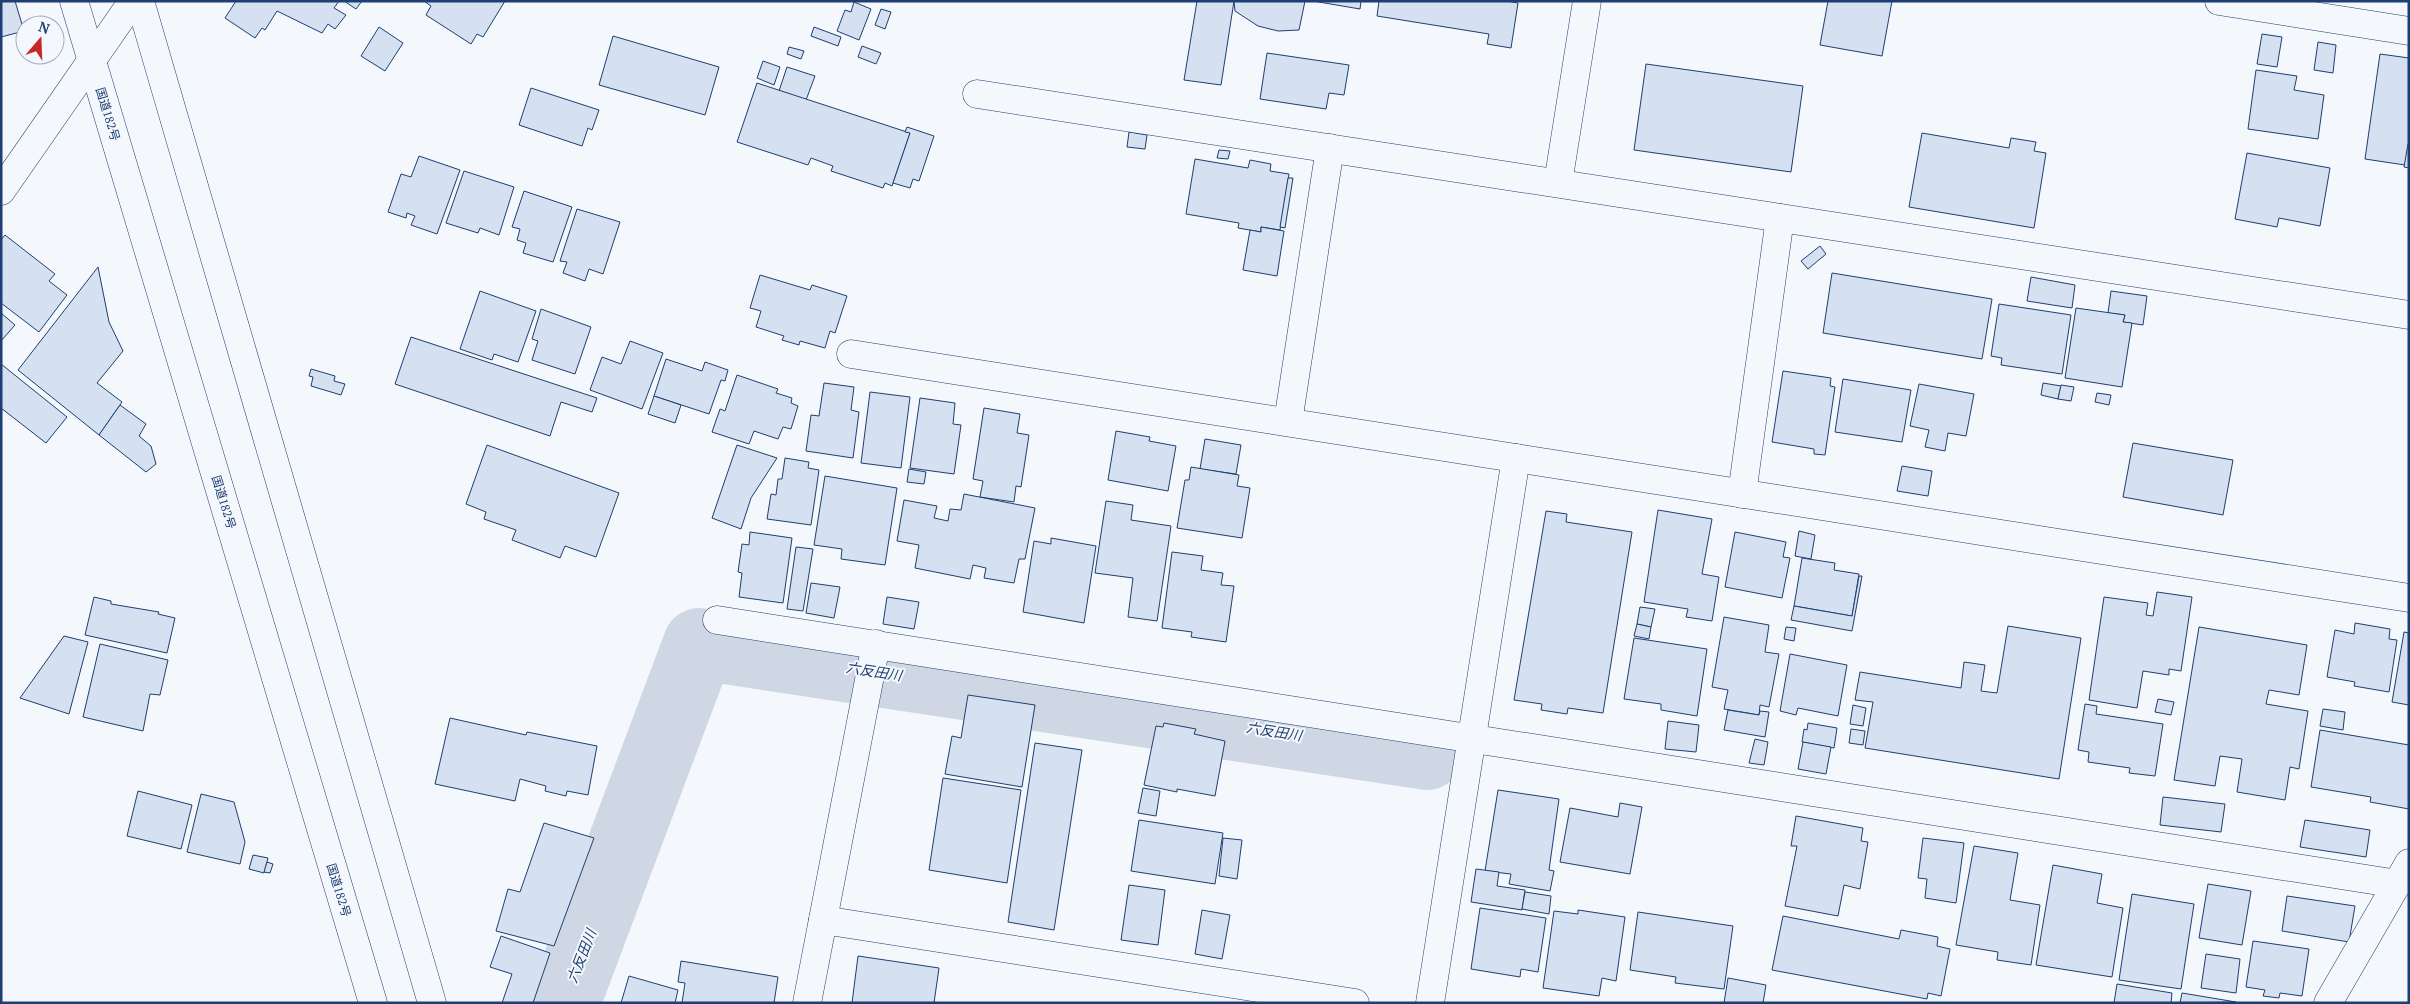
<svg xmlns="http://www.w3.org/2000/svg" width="2410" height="1004" font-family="'PT Serif','Noto Sans JP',serif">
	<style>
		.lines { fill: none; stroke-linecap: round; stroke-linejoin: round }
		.river { stroke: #cfd7e4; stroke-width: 72 }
		.building { fill: #d5e0f0; stroke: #1d3f73 }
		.street-casing { stroke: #1d3f73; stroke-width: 29 }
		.secondary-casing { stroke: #1d3f73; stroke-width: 29 }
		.highway-casing { stroke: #1d3f73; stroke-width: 29 }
		.street { stroke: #f4f7fb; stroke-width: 28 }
		.secondary { stroke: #f4f7fb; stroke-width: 28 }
		.highway { stroke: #f4f7fb; stroke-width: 28 }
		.labels { text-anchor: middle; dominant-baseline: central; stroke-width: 4; stroke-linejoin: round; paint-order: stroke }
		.street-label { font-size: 12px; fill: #1d3f73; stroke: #f4f7fb }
		.water-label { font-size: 14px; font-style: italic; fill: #1d3f73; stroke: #f4f7fb }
	</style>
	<rect width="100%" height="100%" fill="#f4f7fb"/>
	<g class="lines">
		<polyline class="river" points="564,1003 699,644 1427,754"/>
	</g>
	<g class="building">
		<polygon points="1,1 15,1 24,31 1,37"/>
		<polygon points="236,1 339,1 334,8 346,15 335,29 328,24 322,33 277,11 265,30 262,28 255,38 225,18"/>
		<polygon points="344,1 362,1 356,9"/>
		<polygon points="424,1 505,1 483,37 477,34 471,44 426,15 431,6"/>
		<polygon points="1197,1 1234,1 1221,85 1184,80"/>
		<polygon points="1234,1 1305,1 1299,30 1278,31 1258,26 1235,11"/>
		<polygon points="1313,1 1361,1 1360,9"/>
		<polygon points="1379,1 1507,1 1518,3 1511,48 1487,44 1489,34 1377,16"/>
		<polygon points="1828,1 1892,1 1882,56 1820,45"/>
		<polygon points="854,2 871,9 859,40 837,31 845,10 851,12"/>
		<polygon points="881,9 891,12 885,29 875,25"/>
		<polygon points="379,27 403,43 385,71 361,56"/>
		<polygon points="814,27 841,37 838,46 811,36"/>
		<polygon points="2262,34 2282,37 2277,67 2257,64"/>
		<polygon points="613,36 719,67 705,115 599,85"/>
		<polygon points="2318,42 2336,45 2333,73 2314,70"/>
		<polygon points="862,46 881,53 876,64 858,57"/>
		<polygon points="789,47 804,51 801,59 787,54"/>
		<polygon points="1267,53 1349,65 1344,95 1329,93 1326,109 1260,99"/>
		<polygon points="2380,54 2409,58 2409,144 2405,165 2365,159"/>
		<polygon points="763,61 780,67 774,85 757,78"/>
		<polygon points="1646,64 1803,86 1791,172 1634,150"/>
		<polygon points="787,67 815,76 806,100 779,91"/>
		<polygon points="2256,70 2297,76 2294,90 2324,95 2318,139 2248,129"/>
		<polygon points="757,83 910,133 892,186 885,183 883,188 831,171 833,166 811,158 808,165 737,142"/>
		<polygon points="531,88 599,110 592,130 588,128 582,146 519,125"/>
		<polygon points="907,127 934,136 919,181 913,179 910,188 893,183 910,133 905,132"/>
		<polygon points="1129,132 1147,135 1145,149 1127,147"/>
		<polygon points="1922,133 2009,148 2011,138 2036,142 2034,151 2046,153 2034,228 1909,207"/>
		<polygon points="2408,144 2409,144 2409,168 2404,167"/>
		<polygon points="1219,150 1230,151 1228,159 1217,158"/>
		<polygon points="2247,153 2330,168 2320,226 2279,218 2277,227 2235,219"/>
		<polygon points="419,156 460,170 437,234 411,225 415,216 407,213 406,218 388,212 401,174 411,177"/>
		<polygon points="1195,159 1248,168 1250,160 1271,164 1270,171 1289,174 1280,230 1261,227 1261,232 1238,228 1239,223 1186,214"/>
		<polygon points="464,171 514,187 499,235 480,228 478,233 446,223"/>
		<polygon points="1288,178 1293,178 1285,228 1280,227"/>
		<polygon points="524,191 572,207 553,262 523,253 526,243 517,240 520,229 512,227"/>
		<polygon points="577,209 620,222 603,274 589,269 585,281 563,273 567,262 560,261"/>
		<polygon points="1261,227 1284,231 1277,276 1243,270 1250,230 1261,232"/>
		<polygon points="5,235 55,274 49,281 67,295 39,332 1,303 1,240"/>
		<polygon points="1820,246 1826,254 1808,269 1801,261"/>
		<polygon points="98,267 109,322 123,351 97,383 122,402 99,435 18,370"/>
		<polygon points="1832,273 1992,299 1982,359 1823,333"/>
		<polygon points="760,275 810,290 812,285 847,296 835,333 830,331 825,348 800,341 799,345 782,340 784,336 756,327 761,311 750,308"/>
		<polygon points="2031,277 2075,285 2072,308 2027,301"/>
		<polygon points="480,291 536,311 518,362 494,354 492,360 460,349"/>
		<polygon points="2111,291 2147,296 2143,325 2123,322 2125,315 2108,313"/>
		<polygon points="1999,304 2071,315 2062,374 2001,365 2002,358 1991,356"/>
		<polygon points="2076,308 2125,315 2123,322 2132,323 2122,387 2065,378"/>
		<polygon points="541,309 591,327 575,374 532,360 538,341 532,339"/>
		<polygon points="1,313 15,325 1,341"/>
		<polygon points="411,337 597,398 592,412 561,402 550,436 395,384"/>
		<polygon points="630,341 663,353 642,409 590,390 602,357 621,364"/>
		<polygon points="666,359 702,371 705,362 728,370 725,381 721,380 709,414 654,396"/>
		<polygon points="1,364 67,417 46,443 1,408"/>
		<polygon points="311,369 335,376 334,381 345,384 341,395 311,386 313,377 309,376"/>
		<polygon points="1783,371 1831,378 1830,386 1835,387 1825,455 1814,454 1814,449 1772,442"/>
		<polygon points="737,375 778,389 776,393 792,398 791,403 798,406 791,429 783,427 778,439 754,431 749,444 712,432 720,409 725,411"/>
		<polygon points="1843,379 1911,390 1902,442 1835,432"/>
		<polygon points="824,383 854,387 851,410 859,412 853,458 806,451 811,415 819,416"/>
		<polygon points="2043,383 2061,386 2058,399 2041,395"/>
		<polygon points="1919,384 1974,394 1966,436 1948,433 1945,451 1925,447 1929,430 1910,426"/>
		<polygon points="2061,385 2074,387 2071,401 2058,399"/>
		<polygon points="870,392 910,397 901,468 861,463"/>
		<polygon points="2097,393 2111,395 2109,405 2095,402"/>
		<polygon points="654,396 681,405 675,423 648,414"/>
		<polygon points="920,398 955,403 953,424 961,425 954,474 910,468"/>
		<polygon points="120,405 146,424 139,436 151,446 156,464 146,472 99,435"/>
		<polygon points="984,408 1020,414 1017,433 1029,435 1021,487 1016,486 1014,502 980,497 983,481 973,479"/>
		<polygon points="1116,431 1150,437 1149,441 1176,446 1168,491 1108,480"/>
		<polygon points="1205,439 1241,445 1236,474 1200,469"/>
		<polygon points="2133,443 2233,460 2223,515 2123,497"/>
		<polygon points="487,445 619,493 596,557 565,546 560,558 512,540 516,530 484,519 486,512 466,504"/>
		<polygon points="737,445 777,458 751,498 741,529 712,518"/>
		<polygon points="785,458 809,462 808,468 819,470 811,525 767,519 771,494 776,495 778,479 782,479"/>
		<polygon points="1902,466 1932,471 1928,496 1897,491"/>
		<polygon points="1191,467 1239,475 1237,486 1250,488 1242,538 1177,528 1185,480 1189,480"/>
		<polygon points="909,469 926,472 924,484 907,482"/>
		<polygon points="825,476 897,488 885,565 841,559 842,549 814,545"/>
		<polygon points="964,494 1035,508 1025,559 1019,559 1014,583 984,578 986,568 973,565 970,579 915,568 919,545 897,541 904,500 937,506 934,518 948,521 950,509 961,510"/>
		<polygon points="1106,501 1133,505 1131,520 1171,526 1157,621 1128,617 1133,578 1095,573"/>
		<polygon points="1658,510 1712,519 1702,574 1719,577 1712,621 1686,617 1688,609 1644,602"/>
		<polygon points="1546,511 1567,514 1566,522 1632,532 1603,713 1568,708 1567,714 1541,710 1542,704 1514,700"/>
		<polygon points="1799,531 1815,535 1811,559 1795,556"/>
		<polygon points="750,532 792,538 783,603 739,597 742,573 738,572 742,544 749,545"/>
		<polygon points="1735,532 1786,542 1783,557 1790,558 1782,598 1725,587"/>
		<polygon points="1051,538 1096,546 1084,623 1023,612 1034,541 1051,544"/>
		<polygon points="796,547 813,549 803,611 787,609"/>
		<polygon points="1172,552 1203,556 1201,570 1223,573 1221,585 1234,586 1226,642 1191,637 1192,632 1162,628"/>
		<polygon points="1802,558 1835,563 1834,570 1859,574 1852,616 1794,606"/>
		<polygon points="1859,576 1862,576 1852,631 1791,620 1794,606 1852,616"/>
		<polygon points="811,583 840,587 834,618 806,613"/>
		<polygon points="2157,592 2192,597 2181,671 2169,669 2169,675 2143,671 2137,708 2089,700 2104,597 2148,603 2146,615 2153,616"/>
		<polygon points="94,597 111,601 111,604 159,612 158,614 175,618 167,653 85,635"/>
		<polygon points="887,597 919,602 914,629 883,624"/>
		<polygon points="1640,607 1655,609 1651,627 1637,624"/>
		<polygon points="1724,617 1769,625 1765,652 1779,654 1769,707 1760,705 1759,715 1724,709 1728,690 1712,687"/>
		<polygon points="2355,623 2390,629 2389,639 2397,640 2389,692 2354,686 2355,682 2327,677 2335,630 2354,634"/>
		<polygon points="1637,624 1651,627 1649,639 1634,636"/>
		<polygon points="2008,626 2081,638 2059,779 1865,748 1873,702 1855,700 1860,672 1961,688 1964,662 1985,665 1981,691 1997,693"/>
		<polygon points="1786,627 1796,628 1794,641 1784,639"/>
		<polygon points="2199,627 2307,645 2299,695 2269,690 2266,704 2308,711 2299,769 2290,767 2285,800 2237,792 2242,759 2220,756 2215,786 2174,780"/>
		<polygon points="2404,632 2409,633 2409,705 2392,702"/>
		<polygon points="64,636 88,642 69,714 20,698"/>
		<polygon points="1634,638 1707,649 1697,716 1661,710 1661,704 1624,699"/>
		<polygon points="100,644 168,660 160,695 150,694 143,731 83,717"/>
		<polygon points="1790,654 1847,665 1838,716 1798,708 1796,715 1780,711"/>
		<polygon points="968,695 1035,705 1022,787 945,774 952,736 961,738"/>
		<polygon points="2158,699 2174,702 2171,715 2155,712"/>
		<polygon points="2085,704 2097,706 2096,714 2163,724 2155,776 2129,773 2130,768 2088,762 2089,752 2078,750"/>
		<polygon points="1853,705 1866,708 1863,726 1850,724"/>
		<polygon points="2323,709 2345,712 2343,730 2320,726"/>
		<polygon points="1728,710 1759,715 1760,711 1769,712 1765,737 1724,730"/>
		<polygon points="450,718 526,735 527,732 597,746 588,795 567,791 566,796 545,791 546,786 520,779 515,801 435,784"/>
		<polygon points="1668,721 1699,725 1696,752 1665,749"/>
		<polygon points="1164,723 1196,729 1194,734 1225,741 1215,796 1177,789 1177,792 1144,785 1156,726 1163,727"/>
		<polygon points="1808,723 1837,728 1834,748 1802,742 1804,729 1807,730"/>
		<polygon points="1851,729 1865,731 1863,745 1849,743"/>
		<polygon points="2320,730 2409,745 2409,809 2370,802 2371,797 2311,787"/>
		<polygon points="1755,739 1768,742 1764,765 1749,763"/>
		<polygon points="1803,742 1831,747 1826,774 1798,769"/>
		<polygon points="1035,743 1082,750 1054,930 1008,922"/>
		<polygon points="943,778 1021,790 1007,883 929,870"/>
		<polygon points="1143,788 1160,791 1156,816 1138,813"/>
		<polygon points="1498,790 1559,799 1549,870 1554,871 1550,891 1509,884 1511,874 1485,871"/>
		<polygon points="138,791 192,805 181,849 127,836"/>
		<polygon points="201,794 234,802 245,842 240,864 187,852"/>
		<polygon points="2163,797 2225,804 2221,832 2160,825"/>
		<polygon points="1620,803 1642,807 1630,874 1560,862 1570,808 1618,817"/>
		<polygon points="1796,816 1863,828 1861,841 1868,842 1860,889 1844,885 1838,916 1785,906 1797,846 1791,846"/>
		<polygon points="1139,820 1223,833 1215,884 1131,871"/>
		<polygon points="2305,820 2370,830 2366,857 2300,847"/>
		<polygon points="544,823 594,838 554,946 496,931 508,889 520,892"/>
		<polygon points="1223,838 1242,840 1237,879 1219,876"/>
		<polygon points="1923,838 1964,843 1956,903 1925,898 1927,879 1918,878"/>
		<polygon points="1974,846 2018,853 2010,900 2040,905 2031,965 1997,960 1998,952 1956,945"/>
		<polygon points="253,855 268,858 264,873 249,869"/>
		<polygon points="267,862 273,864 270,873 264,872"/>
		<polygon points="2053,865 2102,874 2097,903 2123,908 2112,977 2036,965"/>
		<polygon points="1476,869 1499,872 1497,886 1525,890 1522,910 1471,902"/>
		<polygon points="2208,884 2251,891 2242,945 2199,938"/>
		<polygon points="1129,885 1165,890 1158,945 1121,940"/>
		<polygon points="1525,892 1551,896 1549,914 1522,909"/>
		<polygon points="2132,894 2194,904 2181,989 2119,980"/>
		<polygon points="2287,896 2355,906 2349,942 2282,931"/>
		<polygon points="1480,908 1546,918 1538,972 1521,969 1520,977 1471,969"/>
		<polygon points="1202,910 1230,915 1222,959 1195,954"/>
		<polygon points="1578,910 1625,917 1616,981 1602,978 1599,996 1543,988 1554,911 1578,914"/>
		<polygon points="1638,912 1733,926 1724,989 1675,983 1676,977 1630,970"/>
		<polygon points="1783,916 1899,939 1901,930 1938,937 1937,946 1950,949 1941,996 1928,993 1927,999 1772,970"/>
		<polygon points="501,936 550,953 533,1003 502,1003 512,974 490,967"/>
		<polygon points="2253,941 2309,949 2302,996 2280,993 2279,998 2263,996 2265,990 2246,987"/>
		<polygon points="2206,954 2240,959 2236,993 2201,988"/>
		<polygon points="858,956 939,968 934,1003 852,1003"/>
		<polygon points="681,961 778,977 774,1003 682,1003 685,983 678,982"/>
		<polygon points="629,976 678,990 675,1003 621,1003"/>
		<polygon points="1728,978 1766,985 1763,1003 1724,1003"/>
		<polygon points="2117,984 2172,993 2171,1003 2114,1003"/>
		<polygon points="2182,993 2236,1002 2180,1003"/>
	</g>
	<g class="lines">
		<defs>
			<g id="street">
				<polyline points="2219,1 2409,31"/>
				<polyline points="977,94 2409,315"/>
				<polyline points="1558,183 1587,1"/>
				<polyline points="851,354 2409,598"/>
				<polyline points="1288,422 1330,148"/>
				<polyline points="1742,494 1780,218"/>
				<polyline points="717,620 2398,884"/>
				<polyline points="823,920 1355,1003"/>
				<polyline points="807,1003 876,644"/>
				<polyline points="1430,1003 1516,458"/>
				<polyline points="2328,1003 2409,863"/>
			</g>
			<polyline id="secondary" points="1,191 133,1"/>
			<g id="highway">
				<polyline points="74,1 373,1003"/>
				<polyline points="140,1 432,1003"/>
			</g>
		</defs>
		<use href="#street" class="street-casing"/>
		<use href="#secondary" class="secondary-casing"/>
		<use href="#highway" class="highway-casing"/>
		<use href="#street" class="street"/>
		<use href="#secondary" class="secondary"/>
		<use href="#highway" class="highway"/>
	</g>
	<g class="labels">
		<g class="street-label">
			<text transform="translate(108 114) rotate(73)">国道182号</text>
			<text transform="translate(224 502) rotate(73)">国道182号</text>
			<text transform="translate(339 890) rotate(73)">国道182号</text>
		</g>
		<g class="water-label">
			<text transform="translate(874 671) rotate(9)">六反田川</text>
			<text transform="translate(1274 731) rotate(9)">六反田川</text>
			<text transform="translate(581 956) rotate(-69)">六反田川</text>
		</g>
	</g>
	<rect width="2410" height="1004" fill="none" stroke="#1d3f73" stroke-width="5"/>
	<g transform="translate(40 40) rotate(19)"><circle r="24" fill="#f4f7fb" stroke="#9eadc5"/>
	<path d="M0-4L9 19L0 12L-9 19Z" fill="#c62828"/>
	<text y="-8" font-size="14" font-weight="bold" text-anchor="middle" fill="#1d3f73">N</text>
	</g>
</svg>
